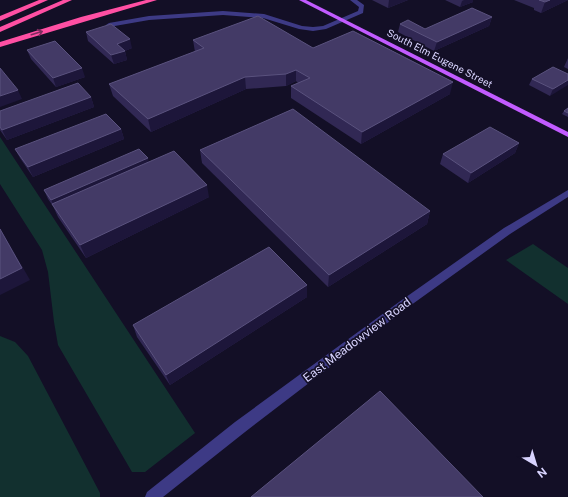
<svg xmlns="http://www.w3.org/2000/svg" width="568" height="497" font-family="'Public Sans',sans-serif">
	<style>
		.green { fill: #12302f }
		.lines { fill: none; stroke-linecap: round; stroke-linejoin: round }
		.minor { fill: #3d3a85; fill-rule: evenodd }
		.major { fill: #c25bff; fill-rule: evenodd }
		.highway { fill: #ff4fa3; fill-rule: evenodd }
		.wall { fill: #312854 }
		.shaded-wall { fill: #1d163a }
		.building { fill: #433a66; stroke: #5a527e }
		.oneway { stroke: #7d2c5e }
		.labels { text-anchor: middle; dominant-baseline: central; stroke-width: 3.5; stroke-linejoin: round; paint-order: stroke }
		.far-street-label { font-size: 10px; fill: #d9d4ff; stroke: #130f26 }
		.street-label { font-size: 12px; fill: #d9d4ff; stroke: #130f26 }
	</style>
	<rect width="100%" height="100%" fill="#130f26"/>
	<g class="green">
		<polygon points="0,137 195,433 145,472 132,472 58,345 54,322 48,272 42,250 0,184"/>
		<polygon points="533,244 568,268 568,304 506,260"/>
		<polygon points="0,336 15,342 28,356 100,493 100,497 0,497"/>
	</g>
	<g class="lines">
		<g class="minor">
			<polygon points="350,0 357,0 364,5 363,13 326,29 313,31 299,29 263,18 223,15 149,20 109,27 106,25 109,23 149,16 223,11 264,14 302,26 313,27 323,26 358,11 359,7"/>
			<polygon points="568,190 568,197 510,234 407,308 245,432 163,497 145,497 147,492 235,422 399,302 504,228"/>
		</g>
		<polygon class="major" points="299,0 306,0 568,132 568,137"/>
		<g class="highway">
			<polygon points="39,0 48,0 0,21 0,16"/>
			<polygon points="63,0 72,0 0,32 0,27"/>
			<polygon points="146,0 157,0 0,47 0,42 81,17"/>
		</g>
	</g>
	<g class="wall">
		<polygon points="372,0 408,0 388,8"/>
		<polygon points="445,0 473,0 473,2 460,7"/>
		<polygon points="514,0 568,0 541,13 534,10 534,8"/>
		<polygon points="492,17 489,26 434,51 398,32 400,24 425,29"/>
		<polygon points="86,32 132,48 125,51 127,60 114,64 88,41"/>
		<polygon points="193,40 313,48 450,94 361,144 291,98 291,86 298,83 296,81 286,86 246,89 151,132 113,96 109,84 195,52"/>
		<polygon points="27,50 85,77 56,87 31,59"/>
		<polygon points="568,58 568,69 564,67"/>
		<polygon points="568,74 550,96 529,85 532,79"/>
		<polygon points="91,97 94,107 7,140 0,130 0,111"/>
		<polygon points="568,108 568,117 562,114 564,111"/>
		<polygon points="121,129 124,139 33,177 20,158 15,149"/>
		<polygon points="519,143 515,153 468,183 440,164 443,154"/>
		<polygon points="200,150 430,211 427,224 328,287 202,163"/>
		<polygon points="149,162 209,197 86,258 58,217 53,206 48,199 44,190"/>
		<polygon points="307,285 307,297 170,385 137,337 133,325"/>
	</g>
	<g class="shaded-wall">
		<polygon points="389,0 408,0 388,8"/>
		<polygon points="464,0 473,0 473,2 460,7 462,1"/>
		<polygon points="550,0 568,0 541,13 545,2"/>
		<polygon points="492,17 489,26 434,51 437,42"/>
		<polygon points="130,39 132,48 125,51 127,60 114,64 111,55 117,44"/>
		<polygon points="82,68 85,77 56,87 53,78"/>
		<polygon points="296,70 296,81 286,86 286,74"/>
		<polygon points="245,77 246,89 151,132 148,119"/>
		<polygon points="568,80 568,85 550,96 553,89"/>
		<polygon points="453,82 450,94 361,144 362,132"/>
		<polygon points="18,90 22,99 0,107 0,96"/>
		<polygon points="91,97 94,107 7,140 2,130"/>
		<polygon points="121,129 124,139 33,177 28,167"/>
		<polygon points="519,143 515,153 468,183 471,173"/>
		<polygon points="148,158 150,167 56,210 51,200"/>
		<polygon points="207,185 209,197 86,258 80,245"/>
		<polygon points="430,211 427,224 328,287 329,275"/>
		<polygon points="0,228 30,280 0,295"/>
		<polygon points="307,285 307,297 170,385 166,375"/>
	</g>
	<g class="building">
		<polygon points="539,0 550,0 545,2"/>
		<polygon points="472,8 492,17 437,42 400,24 408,20 425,29"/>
		<polygon points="258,16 313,48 353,31 453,82 362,132 291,86 310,78 296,70 286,74 245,77 148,119 109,84 204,48 193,40"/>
		<polygon points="111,24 130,39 117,44 125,51 111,55 86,32"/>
		<polygon points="55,41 82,68 53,78 27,50"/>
		<polygon points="553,67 568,74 568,80 553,89 532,79"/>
		<polygon points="0,68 18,90 0,96"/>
		<polygon points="78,83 91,97 2,130 0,127 0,111"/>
		<polygon points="568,108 568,113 564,111"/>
		<polygon points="293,109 430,211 329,275 200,150"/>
		<polygon points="106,114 121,129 28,167 15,149"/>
		<polygon points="490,127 519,143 471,173 443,154"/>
		<polygon points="139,149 148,158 51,200 44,190"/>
		<polygon points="174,151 207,185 80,245 52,204"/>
		<polygon points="0,229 22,268 0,279"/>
		<polygon points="269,247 307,285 166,375 133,325"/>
		<polygon points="380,391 483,497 251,497"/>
	</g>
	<defs><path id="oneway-shaft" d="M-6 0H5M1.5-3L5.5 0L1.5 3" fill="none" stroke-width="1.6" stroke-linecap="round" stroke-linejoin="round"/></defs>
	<use class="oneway" href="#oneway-shaft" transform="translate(37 33) rotate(-17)"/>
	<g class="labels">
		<g class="far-street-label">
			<text transform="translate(440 58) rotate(27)">South Elm Eugene Street</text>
		</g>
		<g class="street-label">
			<text transform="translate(357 340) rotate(-37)">East Meadowview Road</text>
		</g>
	</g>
	<g transform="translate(536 465) rotate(142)" stroke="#130f26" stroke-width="3" paint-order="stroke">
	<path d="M0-3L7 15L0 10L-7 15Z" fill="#d9d4ff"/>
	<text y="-6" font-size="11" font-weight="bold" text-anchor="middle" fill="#d9d4ff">N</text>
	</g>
</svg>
